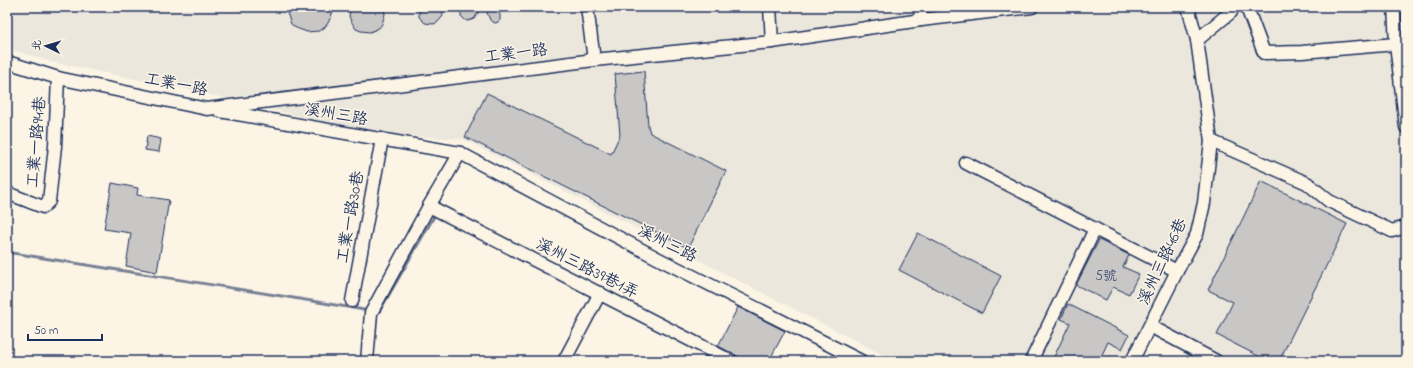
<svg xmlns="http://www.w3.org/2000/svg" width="1413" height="368" font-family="'Indie Flower','LXGW WenKai TC',sans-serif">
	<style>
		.built { fill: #ece7dc }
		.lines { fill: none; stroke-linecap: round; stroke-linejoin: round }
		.stream { stroke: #767f94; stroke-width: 3 }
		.building { fill: #c8c7c6; stroke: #1b2f5e }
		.minor-casing { stroke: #1b2f5e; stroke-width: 15 }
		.minor { stroke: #fcf5e5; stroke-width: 12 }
		.labels { text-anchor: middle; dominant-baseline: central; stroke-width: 3; stroke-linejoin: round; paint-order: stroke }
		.number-label { font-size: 14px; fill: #465578 }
		.street-label { font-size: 16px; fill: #1b2f5e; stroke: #fcf5e5 }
	</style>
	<rect width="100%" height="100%" fill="#fcf5e5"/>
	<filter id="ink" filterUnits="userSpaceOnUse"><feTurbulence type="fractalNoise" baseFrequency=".025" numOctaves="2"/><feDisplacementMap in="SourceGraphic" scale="8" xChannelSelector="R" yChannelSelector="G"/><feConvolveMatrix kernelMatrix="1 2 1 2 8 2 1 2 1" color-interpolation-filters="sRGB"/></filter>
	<g filter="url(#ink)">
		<polygon class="built" points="7,7 1406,7 1406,361 1231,361 1156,323 1137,361 895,361 463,139 374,134 195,91 51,62 7,48"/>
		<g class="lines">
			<g class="stream">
				<path d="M 7,252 C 126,272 245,289 364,310"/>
				<polyline points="379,312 436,213"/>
			</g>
		</g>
		<g class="building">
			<polygon points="287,7 333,7 333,12 328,23 324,28 319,31 307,32 296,28 291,24 287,13"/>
			<polygon points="351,7 383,7 385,14 382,24 379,28 370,32 361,31 356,29 351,21 349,16"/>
			<polygon points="419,7 442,7 443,16 437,23 433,24 425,23 419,17"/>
			<polygon points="462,7 482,7 474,19 468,21 465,20 461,16 461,10"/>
			<polygon points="485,7 492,7 500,14 500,20 498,22 495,23 490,20"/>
			<polygon points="644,71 648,126 650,133 726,171 688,248 465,137 487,93 611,154 620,135 615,74"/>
			<polygon points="147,136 161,139 159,152 145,150"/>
			<polygon points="1261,181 1347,224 1279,361 1268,361 1217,335 1233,302 1208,290"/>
			<polygon points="112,183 138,188 137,195 169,200 157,272 126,266 131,233 104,229"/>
			<polygon points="918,233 1001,276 982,313 899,270"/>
			<polygon points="1099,240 1129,255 1123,267 1139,274 1129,294 1113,287 1106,300 1076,285"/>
			<polygon points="1068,304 1129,335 1122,349 1108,342 1099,361 1052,361 1070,323 1061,319"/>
			<polygon points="738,307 785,331 769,361 747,361 718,346"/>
		</g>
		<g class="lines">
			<defs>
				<g id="minor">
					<polyline points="587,7 594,60"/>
					<polyline points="770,7 772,42"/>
					<polyline points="920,7 921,20"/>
					<polyline points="1394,7 1396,44 1406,127"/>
					<polyline points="1249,13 1264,53 1302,52 1396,44"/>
					<polyline points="1197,40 1231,12"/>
					<polyline points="7,62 58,78 207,109 594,60 772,42 921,20 1032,7"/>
					<polyline points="220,111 460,153 659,259 861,361"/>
					<polyline points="1211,141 1307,183 1329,201 1392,231 1406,227"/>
					<polyline points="966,163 1177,271"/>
					<polyline points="7,193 43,207 49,201 55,146 58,78"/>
					<polyline points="429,206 731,361"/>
					<polyline points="352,301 382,139"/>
					<polyline points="1150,326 1216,361"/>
					<polyline points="367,361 371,313 429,206 460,153"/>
					<polyline points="564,361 600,293"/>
					<polyline points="1031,361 1095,229"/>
					<polyline points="1132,361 1177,271 1197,234 1204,203 1211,141 1197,40 1188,7"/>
				</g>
			</defs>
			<use href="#minor" class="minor-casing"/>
			<use href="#minor" class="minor"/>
		</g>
	</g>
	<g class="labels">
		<g class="number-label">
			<text x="1106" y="276">5號</text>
		</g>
		<g class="street-label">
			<text transform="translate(516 54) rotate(-7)">工業一路</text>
			<text transform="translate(176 85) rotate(11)">工業一路</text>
			<text transform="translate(336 115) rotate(10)">溪州三路</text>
			<text transform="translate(37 142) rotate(-85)">工業一路94巷</text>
			<text transform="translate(351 217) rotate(-80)">工業一路30巷</text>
			<text transform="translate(667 244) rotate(27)">溪州三路</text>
			<text transform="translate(1163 262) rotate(-65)">溪州三路46巷</text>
			<text transform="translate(587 269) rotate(27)">溪州三路39巷1弄</text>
		</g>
	</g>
	<rect width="1413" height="368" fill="none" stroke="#fcf5e5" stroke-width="24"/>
	<rect x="12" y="12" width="1389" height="344" fill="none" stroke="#1b2f5e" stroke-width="1.5" filter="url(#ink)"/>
	<g transform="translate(46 46) rotate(275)" stroke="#fcf5e5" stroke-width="3" paint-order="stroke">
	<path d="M0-3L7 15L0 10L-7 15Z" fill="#1b2f5e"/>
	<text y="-6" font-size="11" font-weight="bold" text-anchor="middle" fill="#1b2f5e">北</text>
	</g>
	<path d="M28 334v6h74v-6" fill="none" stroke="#1b2f5e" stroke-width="2"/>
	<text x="34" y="334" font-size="12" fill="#1b2f5e" stroke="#fcf5e5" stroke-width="3" paint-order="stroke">50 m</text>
</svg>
